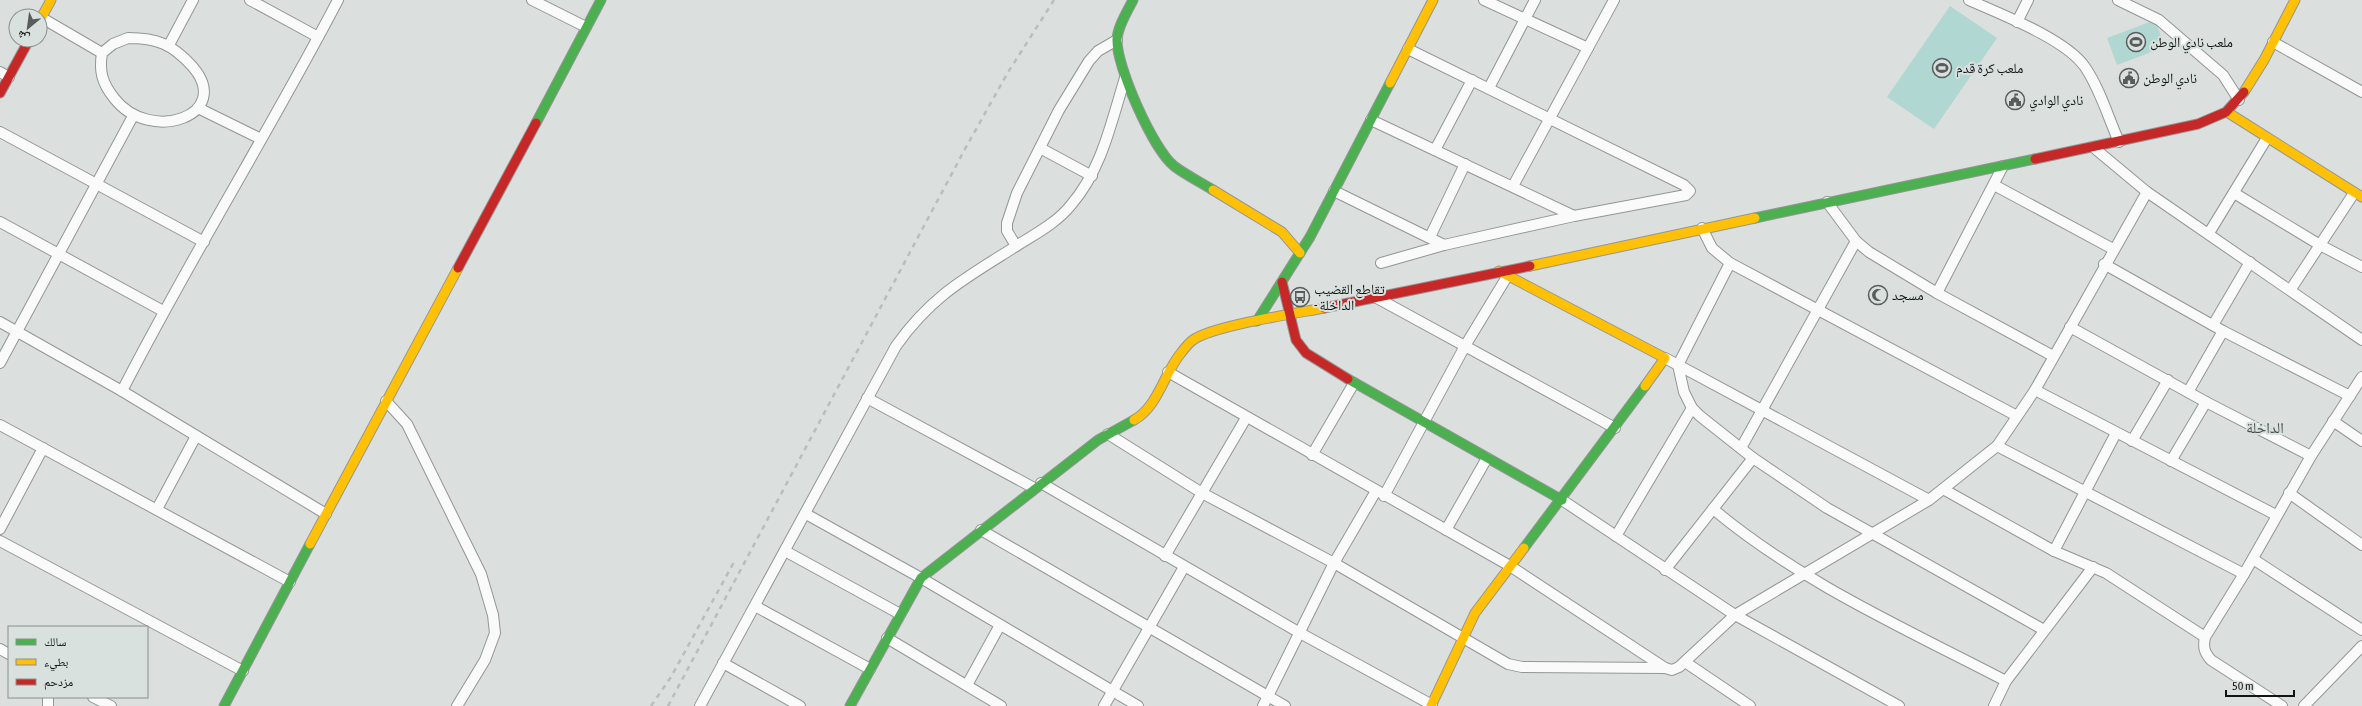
<svg xmlns="http://www.w3.org/2000/svg" width="2362" height="706" font-family="'Asap Condensed','Noto Naskh Arabic',sans-serif">
	<style>
		.garden { fill: #b1d7d2 }
		.lines { fill: none; stroke-linecap: round; stroke-linejoin: round }
		.street-casing { stroke: #939695; stroke-width: 12 }
		.fast-casing { stroke: #939695; stroke-width: 11 }
		.slow-casing { stroke: #939695; stroke-width: 11 }
		.jam-casing { stroke: #939695; stroke-width: 11 }
		.street { stroke: #fafafa; stroke-width: 10 }
		.fast { stroke: #4caf50; stroke-width: 9 }
		.slow { stroke: #ffc107; stroke-width: 9 }
		.jam { stroke: #c62828; stroke-width: 9 }
		.rail { stroke: #bcbcbc; stroke-width: 2.5; stroke-dasharray: 5 5; stroke-linecap: butt }
		.labels { text-anchor: middle; dominant-baseline: central; stroke-width: 4; stroke-linejoin: round; paint-order: stroke }
		.poi-label { font-size: 14px; fill: #121514; stroke: #d9e1df; text-anchor: start }
		.neighbourhood-label { font-size: 15px; fill: #464c4b; stroke: #d9e1df }
	</style>
	<rect width="100%" height="100%" fill="#dbdfde"/>
	<g class="garden">
		<polygon points="1950,6 1997,38 1934,129 1887,97"/>
		<polygon points="2155,20 2165,47 2117,65 2107,38"/>
	</g>
	<g class="lines">
		<defs>
			<g id="street">
				<polyline points="250,0 318,37"/>
				<polyline points="532,0 586,27"/>
				<polyline points="1484,0 1588,48"/>
				<path d="M 1969,0 C 2000,14 2066,39 2085,67 C 2100,89 2108,117 2119,142"/>
				<polyline points="2118,0 2159,20 2223,75 2239,100"/>
				<polyline points="42,18 102,53"/>
				<polyline points="2017,22 2028,0"/>
				<path d="M 128,38 C 157,38 172,44 192,66 C 235,115 150,145 114,98 C 102,83 99,71 102,53 L 113,44 Z"/>
				<polyline points="2273,42 2362,92"/>
				<polyline points="169,45 193,0"/>
				<polyline points="0,72 9,77"/>
				<polyline points="1489,88 1535,0"/>
				<polyline points="198,108 261,139"/>
				<polyline points="1371,120 1574,216"/>
				<polyline points="0,132 204,242"/>
				<polyline points="2093,147 2147,192 2362,340"/>
				<polyline points="1040,148 1092,176"/>
				<polyline points="1435,150 1472,80"/>
				<polyline points="1994,185 2113,249"/>
				<polyline points="1513,186 1614,0"/>
				<polyline points="1334,191 1444,245"/>
				<polyline points="2234,193 2320,245 2362,267"/>
				<polyline points="1827,202 1856,241 1869,252 1937,293 2053,356"/>
				<polyline points="0,222 163,311"/>
				<polyline points="1702,228 1712,248 1730,263 2017,416"/>
				<polyline points="2209,233 2267,138"/>
				<polyline points="1430,237 1465,164"/>
				<polyline points="1016,246 1007,231 1007,223 1017,193 1059,110 1089,61 1098,51 1117,40"/>
				<polyline points="1381,263 1444,245 1574,216 1686,195 1690,191 1684,185 1408,49"/>
				<polyline points="1730,263 1678,365 1684,392 1692,408 1700,416 1753,458 1827,508 2044,630"/>
				<polyline points="2104,264 2223,331 2350,396"/>
				<polyline points="2291,289 2354,193"/>
				<polyline points="1937,293 2003,166"/>
				<polyline points="1377,298 1615,428"/>
				<polyline points="0,322 122,391 326,514"/>
				<polyline points="2213,325 2250,262"/>
				<polyline points="2070,327 2206,402 2311,456"/>
				<polyline points="1665,358 1929,500"/>
				<polyline points="0,363 133,116"/>
				<polyline points="1168,372 1510,566 1665,668"/>
				<polyline points="2035,390 2276,515"/>
				<path d="M 122,391 C 190,258 269,132 338,0"/>
				<polyline points="2188,392 2223,331"/>
				<polyline points="867,398 1034,488"/>
				<polyline points="386,401 407,424 481,574 493,615 495,633 485,660 457,706"/>
				<polyline points="2333,421 2362,441"/>
				<polyline points="0,425 290,582"/>
				<polyline points="1108,434 1202,493 1334,563 1508,664 1522,667 1665,668 1672,670 1679,667 1735,615 1929,500 1997,446 2035,390 2147,192"/>
				<polyline points="2132,441 2168,380"/>
				<polyline points="1997,446 2244,574"/>
				<polyline points="1741,448 1856,241"/>
				<polyline points="1312,455 1354,383"/>
				<polyline points="2171,461 2206,402"/>
				<polyline points="1041,483 1300,633 1432,705"/>
				<polyline points="1943,489 2054,551 2106,573 2205,637"/>
				<polyline points="2289,493 2362,545"/>
				<polyline points="1384,496 1465,346 1508,275"/>
				<polyline points="1562,500 1735,615 1899,706"/>
				<polyline points="157,509 196,436"/>
				<path d="M 1713,509 C 1800,582 1906,629 2006,681"/>
				<polyline points="806,514 921,578 1138,706"/>
				<polyline points="0,529 43,448"/>
				<polyline points="981,530 1285,706"/>
				<polyline points="1446,530 1487,458"/>
				<polyline points="1616,536 1692,408"/>
				<polyline points="0,541 243,671"/>
				<polyline points="785,551 900,614"/>
				<polyline points="2054,551 2116,433"/>
				<polyline points="1165,556 1246,418"/>
				<polyline points="2253,559 2362,630"/>
				<polyline points="1665,570 1753,458"/>
				<polyline points="755,606 870,669"/>
				<polyline points="887,638 1001,706"/>
				<polyline points="0,649 9,654"/>
				<polyline points="1685,662 1750,706"/>
				<polyline points="723,663 800,706"/>
				<polyline points="967,685 1000,625"/>
				<polyline points="93,697 111,706"/>
				<polyline points="48,706 48,697"/>
				<path d="M 700,706 L 896,346 C 930,298 962,280 1010,250 C 1031,236 1055,225 1071,205 C 1102,169 1111,123 1125,78"/>
				<polyline points="1104,706 1184,567"/>
				<polyline points="1263,706 1334,563 1376,491"/>
				<polyline points="1994,706 2006,681 2093,567"/>
				<path d="M 2282,706 L 2211,660 C 2204,652 2203,647 2205,637 L 2244,574 L 2311,456 L 2362,377"/>
				<polyline points="2304,706 2362,646"/>
			</g>
			<g id="fast">
				<path d="M 1133,0 C 1127,12 1118,26 1117,39 C 1116,66 1153,149 1174,166 C 1186,175 1200,182 1213,190"/>
				<polyline points="536,123 601,0"/>
				<polyline points="1755,218 2035,159"/>
				<polyline points="1257,321 1310,237 1390,83"/>
				<polyline points="1348,379 1562,500"/>
				<polyline points="1524,548 1645,386"/>
				<polyline points="224,706 310,544"/>
				<polyline points="850,706 921,578 1098,440 1134,420"/>
			</g>
			<g id="slow">
				<polyline points="40,20 51,0"/>
				<polyline points="1390,83 1433,0"/>
				<polyline points="2244,92 2264,60 2295,0"/>
				<polyline points="2227,112 2362,197"/>
				<polyline points="1213,190 1282,232 1300,253"/>
				<polyline points="1530,266 1755,218"/>
				<polyline points="1499,271 1665,358 1645,386"/>
				<path d="M 1134,420 C 1158,407 1164,373 1181,353 C 1184,349 1189,343 1193,340 C 1211,326 1298,313 1324,308"/>
				<polyline points="310,544 458,268"/>
				<polyline points="1431,706 1475,613 1524,548"/>
			</g>
			<g id="jam">
				<polyline points="0,93 29,40"/>
				<polyline points="2035,159 2198,124 2226,112 2244,92"/>
				<polyline points="458,268 536,123"/>
				<polyline points="1282,282 1296,340 1306,353 1348,379"/>
				<polyline points="1324,308 1530,266"/>
			</g>
		</defs>
		<use href="#street" class="street-casing"/>
		<use href="#fast" class="fast-casing"/>
		<use href="#slow" class="slow-casing"/>
		<use href="#jam" class="jam-casing"/>
		<use href="#street" class="street"/>
		<use href="#fast" class="fast"/>
		<use href="#slow" class="slow"/>
		<use href="#jam" class="jam"/>
		<g class="rail">
			<polyline points="651,706 671,677 734,562"/>
			<polyline points="668,706 965,149 1007,74 1054,0"/>
		</g>
	</g>
	<defs>
		<symbol id="stadium-ring" viewBox="-11 -11 22 22"><circle r="9.5" fill="#d9e1df" stroke="#585c5b" stroke-width="1.5"/><path d="M0-5a6.5 5 0 1 0 0 10a6.5 5 0 1 0 0-10ZM-3.5-1.8h7v3.6h-7Z" fill="#585c5b"/></symbol>
		<symbol id="civic-ring" viewBox="-11 -11 22 22"><circle r="9.5" fill="#d9e1df" stroke="#585c5b" stroke-width="1.5"/><path d="M-.6-6.5H3V-4.5H.6V-3L4-1V1h2V6H-6V1h2V-1L-.6-3ZM-1.2 2.5V6h2.4V2.5Z" fill="#585c5b"/></symbol>
		<symbol id="mosque-ring" viewBox="-11 -11 22 22"><circle r="9.5" fill="#d9e1df" stroke="#585c5b" stroke-width="1.5"/><path d="M3.5-4.9A6 6 0 1 0 3.5 4.9A5 5 0 1 1 3.5-4.9Z" fill="#585c5b"/></symbol>
		<symbol id="bus-ring" viewBox="-11 -11 22 22"><circle r="9.5" fill="#d9e1df" stroke="#585c5b" stroke-width="1.5"/><path d="M-5-6H5V4H4V6H2V4H-2V6H-4V4H-5ZM-3.5-4V0h7V-4ZM-3.5 1.2v1.5H-2V1.2ZM2 1.2v1.5H3.5V1.2Z" fill="#585c5b"/></symbol>
	</defs>
	<g fill-rule="evenodd">
		<use href="#stadium-ring" x="2125" y="31" width="22" height="22"/>
		<use href="#stadium-ring" x="1931" y="57" width="22" height="22"/>
		<use href="#civic-ring" x="2118" y="67" width="22" height="22"/>
		<use href="#civic-ring" x="2004" y="89" width="22" height="22"/>
		<use href="#mosque-ring" x="1867" y="284" width="22" height="22"/>
		<use href="#bus-ring" x="1289" y="286" width="22" height="22"/>
	</g>
	<g class="labels">
		<g class="poi-label">
			<text x="2150" y="42">ملعب نادي الوطن</text>
			<text x="1956" y="68">ملعب كرة قدم</text>
			<text x="2143" y="78">نادي الوطن</text>
			<text x="2029" y="100">نادي الوادي</text>
			<text x="1314" y="289">تقاطع القضيب<tspan x="1314" dy="16">- الداخلة</tspan></text>
			<text x="1892" y="295">مسجد</text>
		</g>
		<g class="neighbourhood-label">
			<text x="2265" y="427">الداخلة</text>
		</g>
	</g>
	<rect x="8" y="626" width="140" height="72" fill="#d9e1df" stroke="#898f8e"/>
	<rect x="16" y="639" width="20" height="6" fill="#4caf50" stroke="#898f8e"/>
	<text x="44" y="646" font-size="12" fill="#121514">سالك</text>
	<rect x="16" y="659" width="20" height="6" fill="#ffc107" stroke="#898f8e"/>
	<text x="44" y="666" font-size="12" fill="#121514">بطيء</text>
	<rect x="16" y="679" width="20" height="6" fill="#c62828" stroke="#898f8e"/>
	<text x="44" y="686" font-size="12" fill="#121514">مزدحم</text>
	<g transform="translate(28 28) rotate(209)"><circle r="19" fill="#d9e1df" stroke="#898f8e"/>
	<path d="M0-3L7 15L0 10L-7 15Z" fill="#585c5b"/>
	<text y="-6" font-size="11" font-weight="bold" text-anchor="middle" fill="#121514">ش</text>
	</g>
	<path d="M2226 690v6h68v-6" fill="none" stroke="#121514" stroke-width="2"/>
	<text x="2232" y="690" font-size="12" fill="#121514" stroke="#d9e1df" stroke-width="3" paint-order="stroke">50 m</text>
</svg>
